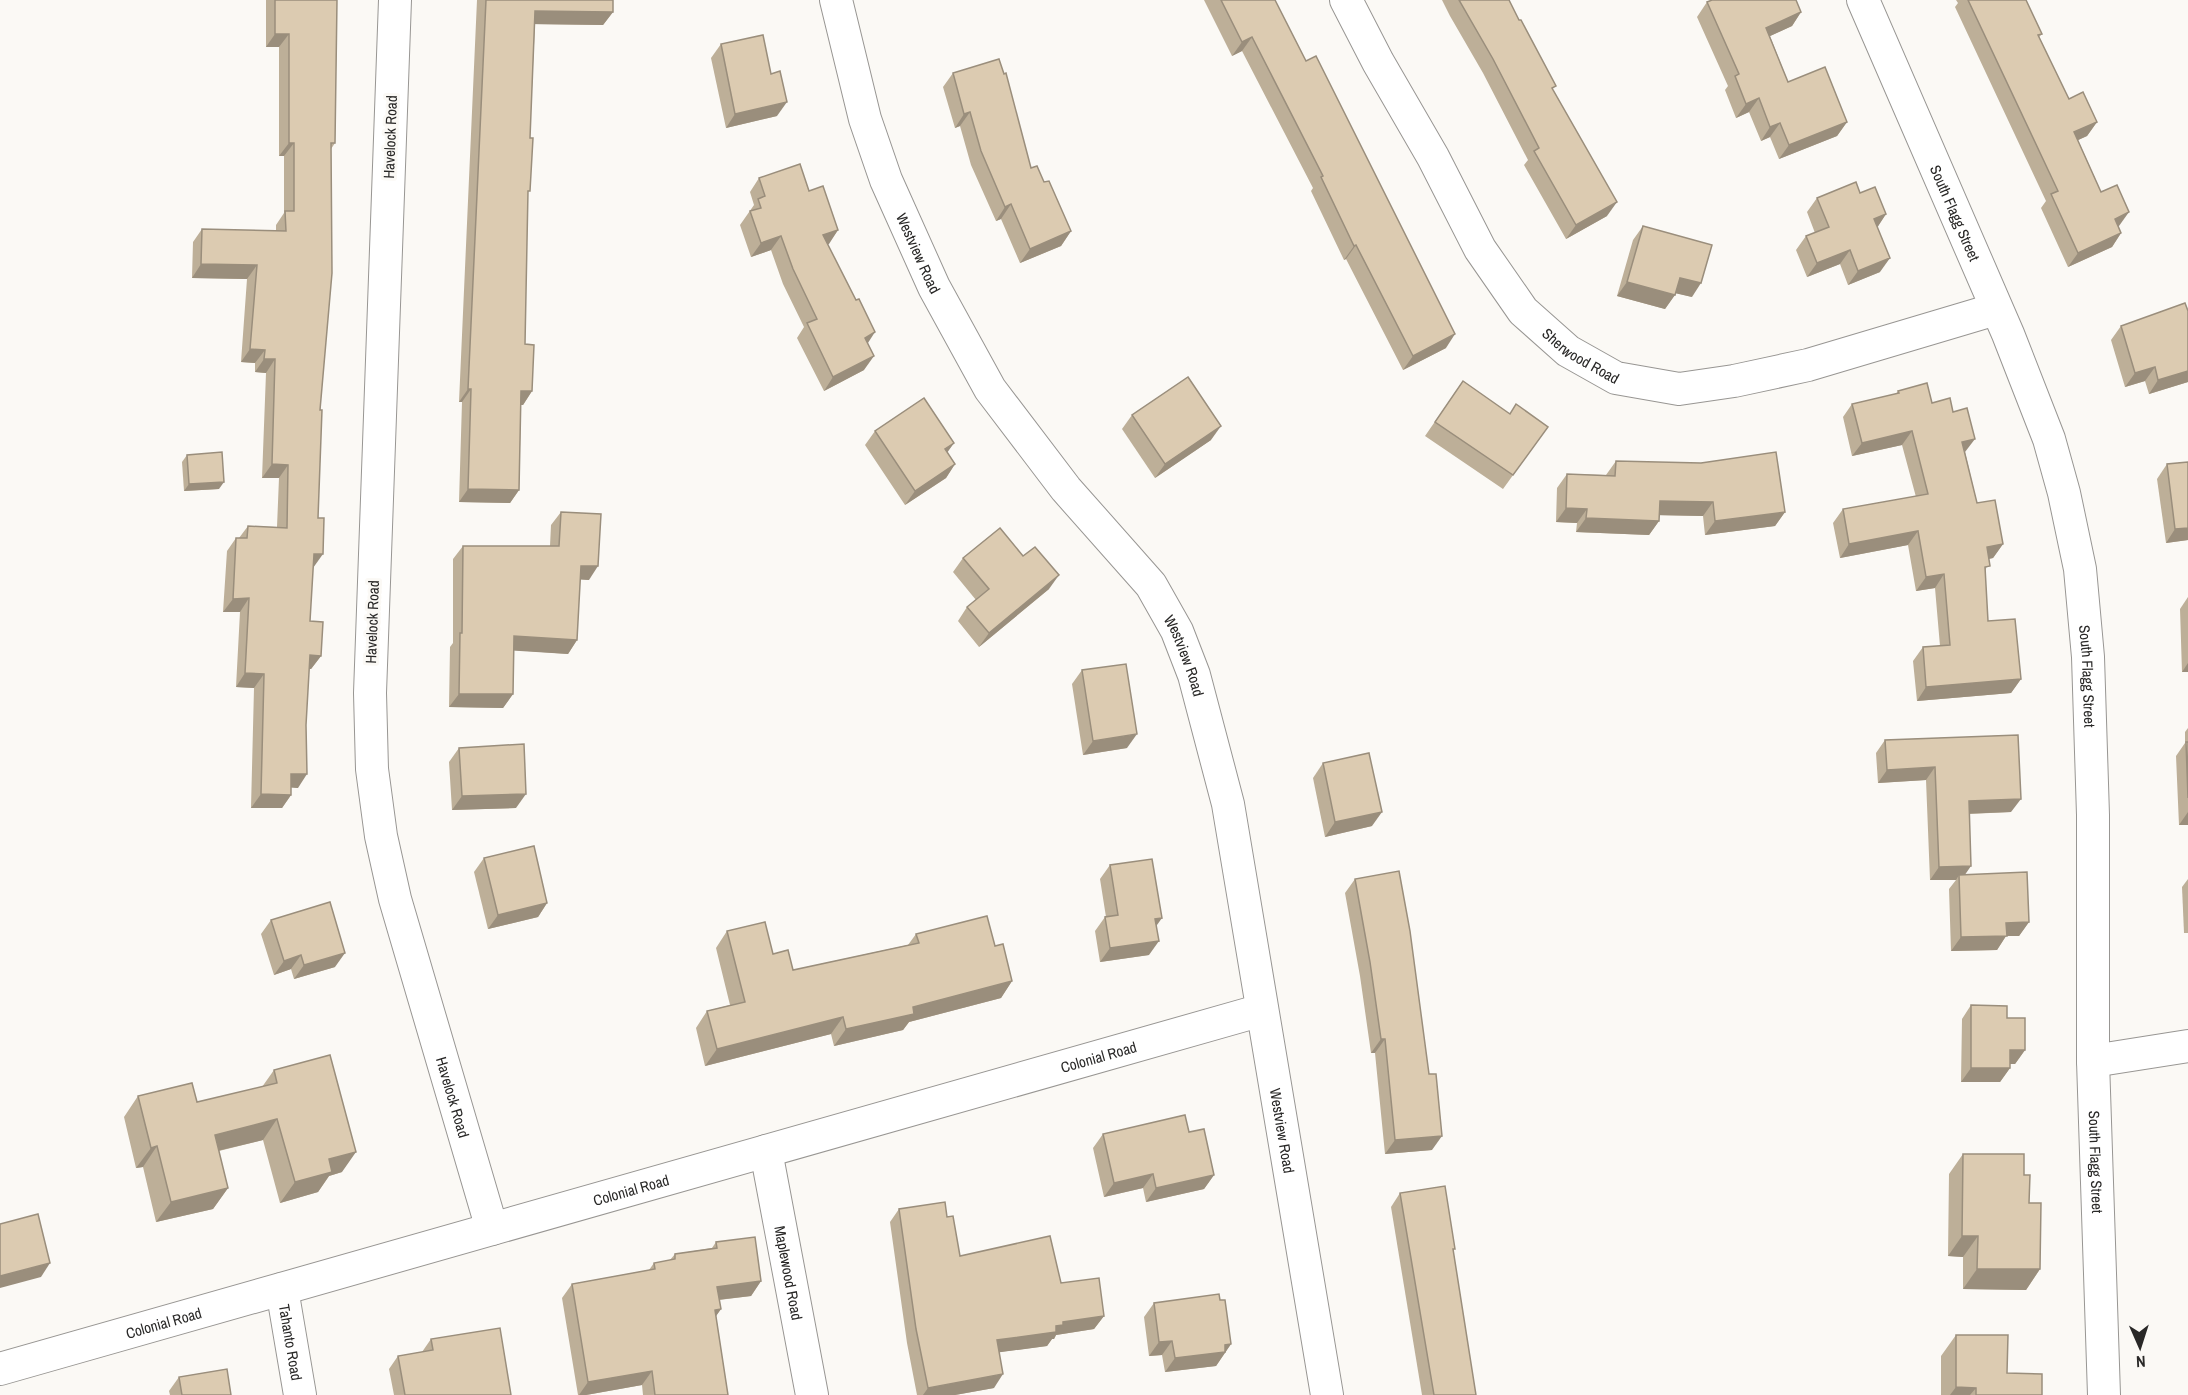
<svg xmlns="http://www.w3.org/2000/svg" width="2188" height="1395" font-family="'Archivo Narrow',sans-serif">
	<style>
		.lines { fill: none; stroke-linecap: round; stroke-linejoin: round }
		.minor-casing { stroke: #989693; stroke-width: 34 }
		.minor { stroke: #fff; stroke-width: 32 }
		.wall { fill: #bdaf98 }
		.shaded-wall { fill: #9a8e7c }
		.building { fill: #dccbb1; stroke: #9a8e7c; stroke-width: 1.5 }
		.labels { text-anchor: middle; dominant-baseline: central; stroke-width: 6; stroke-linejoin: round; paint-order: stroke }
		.street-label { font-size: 15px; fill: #292827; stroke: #fbf9f5 }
	</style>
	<rect width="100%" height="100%" fill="#fbf9f5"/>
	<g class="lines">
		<defs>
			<g id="minor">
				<path id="s1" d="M 395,0 L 370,693 L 372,769 L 381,836 L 395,899 L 492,1229"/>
				<path id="s2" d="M 836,0 L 865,119 L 886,180 L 934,287 L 990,389 L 1066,489 L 1151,585 L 1177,631 L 1194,675 L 1228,804 L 1327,1395"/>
				<path id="s3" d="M 1346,0 L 1378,62 L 1433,157 L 1480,249 L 1523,311 L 1568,351 L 1616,378 L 1679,389 L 1734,381 L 1808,365 L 1996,309"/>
				<path id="s4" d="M 1863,0 L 2008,334 L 2049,439 L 2064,493 L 2080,569 L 2088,657 L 2093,815 L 2093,1061 L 2104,1395"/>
				<polyline points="2093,1061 2188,1046"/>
				<path id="s5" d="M 766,1151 L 812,1395"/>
				<path id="s6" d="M 282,1289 L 300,1395"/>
				<path id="s7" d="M 0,1369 L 1262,1010"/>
			</g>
		</defs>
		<use href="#minor" class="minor-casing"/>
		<use href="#minor" class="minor"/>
	</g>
	<g class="wall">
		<polygon points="266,0 337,0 335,143 331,149 320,410 310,621 321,656 311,669 309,669 298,788 291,787 291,795 282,808 251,808 254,688 236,687 240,612 223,612 227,551 236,538 239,538 248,526 277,527 279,478 262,478 266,373 255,372 255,363 241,362 247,279 192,278 193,242 202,229 276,231 276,225 284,213 284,156 279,156 279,47 266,47"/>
		<polygon points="477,0 613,0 613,12 603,25 535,24 527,195 525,344 532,391 523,405 521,405 519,490 510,503 459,502 462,402 459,402"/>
		<polygon points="1204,0 1275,0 1446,348 1403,370 1346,259 1344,260 1311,191 1313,188 1242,51 1232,56"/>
		<polygon points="1442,0 1509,0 1553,91 1607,216 1566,239 1524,165 1528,160 1483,73 1450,16"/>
		<polygon points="1956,0 2026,0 2042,34 2039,37 2069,99 2097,122 2087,136 2078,140 2101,192 2121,233 2112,247 2068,267 2041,208 2046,201 1955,7 1958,3"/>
		<polygon points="1707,2 1801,12 1792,26 1770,36 1788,82 1847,122 1837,136 1779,159 1770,137 1761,141 1749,112 1736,118 1725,90 1728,86 1697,17"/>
		<polygon points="721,44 777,116 726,128 711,58"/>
		<polygon points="953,73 1044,182 1071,231 1061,246 1020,263 1001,219 996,221 971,165 960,126 955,128 943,87"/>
		<polygon points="759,178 809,191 838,230 828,244 868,343 864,370 824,391 797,338 804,327 783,284 771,250 751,257 740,225 754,205 750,192"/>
		<polygon points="1860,193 1886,214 1877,227 1880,272 1848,285 1840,264 1807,277 1796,250 1806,236 1815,233 1807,212 1817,198"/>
		<polygon points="1643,226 1692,297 1676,293 1665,309 1617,296 1633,240"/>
		<polygon points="2188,311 2188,382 2149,394 2145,381 2125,387 2111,340 2121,326"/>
		<polygon points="1463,381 1509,414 1548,427 1503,489 1425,436"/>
		<polygon points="1898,391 1932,403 1965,452 1977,503 2003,544 1993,558 1989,559 1985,572 1988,621 2021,679 2011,693 1917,701 1913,661 1923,647 1940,646 1935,588 1916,591 1908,545 1840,558 1833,523 1843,509 1916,497 1902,445 1852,456 1843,417 1852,404 1896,394"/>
		<polygon points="1132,415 1211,440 1155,478 1122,429"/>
		<polygon points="875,431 954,443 947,452 955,464 946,478 905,505 865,445"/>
		<polygon points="187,455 219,489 184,491 182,462"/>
		<polygon points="1616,461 1785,512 1775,526 1705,535 1703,516 1659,515 1659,521 1649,535 1576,532 1577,523 1556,522 1557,488 1567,474 1606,475"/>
		<polygon points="2188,462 2188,540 2166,543 2157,479 2167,464"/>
		<polygon points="561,512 589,580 580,579 577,640 568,654 514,650 513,694 503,708 449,707 450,647 453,643 453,559 463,546 550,546 551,525"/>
		<polygon points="963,558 1049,589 979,647 958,621 967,607 976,600 953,572"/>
		<polygon points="2188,597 2188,672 2182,672 2180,609"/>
		<polygon points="1082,670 1127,748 1083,755 1072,684"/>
		<polygon points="2188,728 2188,825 2179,825 2176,756 2185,743 2185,732"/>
		<polygon points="2018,735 2011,812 1969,814 1965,874 2029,922 2019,936 2006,936 1997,950 1951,951 1949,889 1956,880 1930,880 1926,780 1878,783 1876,753 1885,740"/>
		<polygon points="459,748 516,808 452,810 449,762"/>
		<polygon points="1323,763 1372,826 1325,837 1313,778"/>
		<polygon points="484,858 547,903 538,917 488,929 474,872"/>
		<polygon points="1110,865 1149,955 1100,962 1095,931 1105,917 1106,917 1100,879"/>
		<polygon points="1355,879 1432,1150 1385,1154 1375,1053 1371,1053 1360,976 1345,893"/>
		<polygon points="2188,879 2188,933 2184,933 2182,887"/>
		<polygon points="271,920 335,967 294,979 291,969 274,975 261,934"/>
		<polygon points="727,931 773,954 793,970 908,945 916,934 995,946 1012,981 1001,998 909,1022 903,1030 834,1046 831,1034 705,1066 696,1028 707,1011 730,1005 716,948"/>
		<polygon points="1971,1005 2007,1018 2025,1050 2015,1064 2010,1064 2010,1068 2000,1082 1961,1082 1962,1019"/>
		<polygon points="274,1070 342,1172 329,1176 318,1192 280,1203 263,1140 219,1151 228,1188 213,1209 156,1222 143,1167 136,1168 124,1117 138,1096 197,1102 262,1087"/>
		<polygon points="1189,1132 1214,1175 1204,1189 1146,1202 1143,1188 1104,1197 1093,1148 1103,1134"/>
		<polygon points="1963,1154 2024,1175 2029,1203 2040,1269 2026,1290 1963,1289 1963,1257 1948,1256 1949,1174"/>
		<polygon points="1400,1193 1453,1252 1476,1395 1422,1395 1391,1207"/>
		<polygon points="899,1209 947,1217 960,1256 1061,1283 1104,1316 1094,1329 1056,1335 1054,1339 1052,1339 1047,1346 999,1352 994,1388 955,1395 917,1395 907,1343 890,1222"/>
		<polygon points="716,1242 761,1281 751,1296 719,1300 721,1309 716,1316 728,1395 643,1395 642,1385 586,1395 578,1395 562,1298 572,1284 649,1270 654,1263 670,1260 675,1254 712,1248"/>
		<polygon points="1220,1300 1231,1344 1216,1366 1165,1372 1162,1355 1149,1356 1144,1317 1154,1303"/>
		<polygon points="1956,1335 2007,1373 2042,1395 1941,1395 1941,1356"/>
		<polygon points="431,1339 511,1395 394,1395 389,1369 398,1356 422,1352"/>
		<polygon points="179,1377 231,1395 170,1395 169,1391"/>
	</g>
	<g class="shaded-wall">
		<polygon points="535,11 613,12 603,25 526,24"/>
		<polygon points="1801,12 1792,26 1757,42 1766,28"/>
		<polygon points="275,34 289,34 279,47 266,47"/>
		<polygon points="1252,37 1242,51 1232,56 1242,42"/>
		<polygon points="1759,98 1749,112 1736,118 1746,104"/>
		<polygon points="787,102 777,116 726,128 735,114"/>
		<polygon points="970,112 960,126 955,128 964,114"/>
		<polygon points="1847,122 1837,136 1779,159 1789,145"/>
		<polygon points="2097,122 2087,136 2065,146 2074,132"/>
		<polygon points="1780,123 1770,137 1761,141 1770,127"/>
		<polygon points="289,143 294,143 284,156 279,156"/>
		<polygon points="1617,202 1607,216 1566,239 1576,225"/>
		<polygon points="1011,204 1001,219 996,221 1005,207"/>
		<polygon points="2129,212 2119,226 2105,233 2115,219"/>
		<polygon points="1886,214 1877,228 1874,219"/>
		<polygon points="838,230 829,244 813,249 823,235"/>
		<polygon points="1071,231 1061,246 1020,263 1030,249"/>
		<polygon points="2121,233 2112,247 2068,267 2078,253"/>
		<polygon points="781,236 771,250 751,257 761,243"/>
		<polygon points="1356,245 1346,259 1344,260 1354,246"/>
		<polygon points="1850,250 1840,264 1807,277 1817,263"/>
		<polygon points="1890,258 1880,272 1848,285 1858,271"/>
		<polygon points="201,264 257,265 247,279 192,278"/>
		<polygon points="1680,278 1701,283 1692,297 1670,292"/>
		<polygon points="1627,282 1675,295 1665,309 1617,296"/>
		<polygon points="875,332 866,346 865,338"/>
		<polygon points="1455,334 1446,348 1403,370 1413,356"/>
		<polygon points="250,349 265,350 255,363 241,362"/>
		<polygon points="874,356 864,370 824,391 833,377"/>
		<polygon points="264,359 275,359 266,373 255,372"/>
		<polygon points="2155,367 2145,381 2125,387 2135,373"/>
		<polygon points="2188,371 2188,382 2149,394 2158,380"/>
		<polygon points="468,389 471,389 462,402 459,402"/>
		<polygon points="521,391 532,391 523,405 512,404"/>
		<polygon points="1221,426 1211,440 1155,478 1165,464"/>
		<polygon points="1912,431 1902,445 1852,456 1862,443"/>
		<polygon points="1975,439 1965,452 1953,456 1962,442"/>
		<polygon points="954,443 944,457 945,449"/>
		<polygon points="272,464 288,465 279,478 262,478"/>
		<polygon points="955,464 946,478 905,505 915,491"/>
		<polygon points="224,482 219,489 184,491 189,484"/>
		<polygon points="468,489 519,490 510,503 459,502"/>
		<polygon points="1660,501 1713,502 1703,516 1650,515"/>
		<polygon points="1566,508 1587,509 1577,523 1556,522"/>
		<polygon points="1785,512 1775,526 1705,535 1715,521"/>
		<polygon points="1586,518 1659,521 1649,535 1576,532"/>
		<polygon points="2188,528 2188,540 2166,543 2175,529"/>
		<polygon points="1918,531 1908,545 1840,558 1849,544"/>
		<polygon points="2003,544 1993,558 1977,561 1987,547"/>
		<polygon points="314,554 323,554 313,568"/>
		<polygon points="581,566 598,566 589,580 571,579"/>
		<polygon points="1944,574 1935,588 1916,591 1926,577"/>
		<polygon points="1059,575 1049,589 979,647 989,633"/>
		<polygon points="249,598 240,612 223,612 233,599"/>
		<polygon points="514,636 577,640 568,654 505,650"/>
		<polygon points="310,655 321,656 311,669 300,669"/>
		<polygon points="2188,663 2188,672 2182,672"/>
		<polygon points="245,673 264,674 254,688 236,687"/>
		<polygon points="2021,679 2011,693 1917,701 1926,687"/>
		<polygon points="459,694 513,694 503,708 449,707"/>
		<polygon points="1137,734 1127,748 1083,755 1093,741"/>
		<polygon points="1935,767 1926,780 1878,783 1887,770"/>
		<polygon points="291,774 307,774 298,788 282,787"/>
		<polygon points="261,794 291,795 282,808 251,808"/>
		<polygon points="526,794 516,808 452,810 462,796"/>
		<polygon points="2021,799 2011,812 1960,814 1969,801"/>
		<polygon points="1382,812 1372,826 1325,837 1335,822"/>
		<polygon points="2188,812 2188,825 2179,825"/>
		<polygon points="1971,866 1962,879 1959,875 1956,880 1930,880 1939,867"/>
		<polygon points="547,903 538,917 488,929 498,915"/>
		<polygon points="1162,918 1152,932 1155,919"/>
		<polygon points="2029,922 2019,936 2006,936 1997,950 1951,951 1961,937 2006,923"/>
		<polygon points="1159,941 1149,955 1100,962 1110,948"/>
		<polygon points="345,953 335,967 294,979 304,965"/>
		<polygon points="301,955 291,969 274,975 284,961"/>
		<polygon points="1012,981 1001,998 909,1022 903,1030 834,1046 846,1029 913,1007"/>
		<polygon points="843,1017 831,1034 705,1066 717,1049"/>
		<polygon points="1381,1039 1385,1039 1375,1053 1371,1053"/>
		<polygon points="2010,1050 2025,1050 2015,1064 2000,1064"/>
		<polygon points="1971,1068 2010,1068 2000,1082 1961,1082"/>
		<polygon points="277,1119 263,1140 200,1155 215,1135"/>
		<polygon points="1442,1136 1432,1150 1385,1154 1395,1140"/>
		<polygon points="157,1146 143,1167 136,1168 151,1148"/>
		<polygon points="356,1152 342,1172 329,1176 318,1192 280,1203 295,1182 329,1159"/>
		<polygon points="1153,1174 1143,1188 1104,1197 1114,1183"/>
		<polygon points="1214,1175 1204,1189 1146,1202 1156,1188"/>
		<polygon points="228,1188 213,1209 156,1222 171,1202"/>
		<polygon points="1962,1236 1978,1236 1963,1257 1948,1256"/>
		<polygon points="50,1263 41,1277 0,1288 0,1276"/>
		<polygon points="1977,1269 2040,1269 2026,1290 1963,1289"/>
		<polygon points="761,1281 751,1296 708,1301 717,1287"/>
		<polygon points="721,1309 711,1323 715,1310"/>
		<polygon points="1104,1316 1094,1329 1056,1335 1054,1339 1052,1339 1047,1346 987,1354 997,1340 1056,1326 1063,1322"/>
		<polygon points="1172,1341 1162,1355 1149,1356 1159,1342"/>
		<polygon points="1231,1344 1216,1366 1165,1372 1175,1358"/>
		<polygon points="652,1371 642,1385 586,1395 579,1395 588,1382"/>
		<polygon points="1003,1374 994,1388 955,1395 923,1395 928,1388"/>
		<polygon points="1956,1387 1976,1388 1970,1395 1950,1395"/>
	</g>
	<g class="building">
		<polygon points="275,0 337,0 335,143 331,143 332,273 320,410 322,410 318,518 324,518 323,554 314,554 310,621 323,622 321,656 310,655 306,725 307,774 291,774 291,795 261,794 264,674 245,673 249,598 233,599 236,538 247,538 248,526 287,528 288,465 272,464 275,359 264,359 265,350 250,349 257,265 201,264 202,229 286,231 285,211 294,211 294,143 289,143 289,34 275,34"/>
		<polygon points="486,0 613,0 613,12 535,11 530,138 533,138 530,191 528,191 525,344 534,345 532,391 521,391 519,490 468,489 471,389 468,389"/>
		<polygon points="1221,0 1275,0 1306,61 1316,56 1455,334 1413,356 1356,245 1354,246 1321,177 1323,176 1252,37 1242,42"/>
		<polygon points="1459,0 1509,0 1519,20 1521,20 1556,86 1552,88 1617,202 1576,225 1534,151 1539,148 1493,59"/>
		<polygon points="1712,0 1796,0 1801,12 1766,28 1788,82 1825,67 1847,122 1789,145 1780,123 1770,127 1759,98 1746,104 1735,76 1739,74 1707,2"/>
		<polygon points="1968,0 2026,0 2042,34 2038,35 2069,99 2083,92 2097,122 2074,132 2101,192 2117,185 2129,212 2115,219 2121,233 2078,253 2051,194 2058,191"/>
		<polygon points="763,35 771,74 780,71 787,102 735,114 721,44"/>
		<polygon points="999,59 1004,74 1006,73 1031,168 1037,166 1044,182 1049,181 1071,231 1030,249 1011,204 1005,207 981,151 970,112 964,114 953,73"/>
		<polygon points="800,164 809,191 823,186 838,230 823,235 856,300 859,299 875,332 865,338 874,356 833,377 807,323 817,319 793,269 781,236 761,243 750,211 761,208 758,199 765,196 759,178"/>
		<polygon points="1856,182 1860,193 1875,187 1886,214 1874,219 1890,258 1858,271 1850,250 1817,263 1806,236 1829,227 1817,198"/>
		<polygon points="1643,226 1712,245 1701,283 1680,278 1675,295 1627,282"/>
		<polygon points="2185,303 2188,311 2188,371 2158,380 2155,367 2135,373 2121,326"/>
		<polygon points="1188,377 1221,426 1165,464 1132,415"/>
		<polygon points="1463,381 1510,414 1516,404 1548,427 1513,475 1435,422"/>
		<polygon points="1927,383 1932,403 1950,398 1953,412 1967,408 1975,439 1962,442 1977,503 1995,500 2003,544 1987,547 1990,566 1985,567 1988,621 2015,619 2021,679 1926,687 1923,647 1950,645 1944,574 1926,577 1918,531 1849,544 1843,509 1928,494 1912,431 1862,443 1852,404 1899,393 1898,391"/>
		<polygon points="924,398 954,443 945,449 955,464 915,491 875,431"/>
		<polygon points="222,452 224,482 189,484 187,455"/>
		<polygon points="1776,452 1785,512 1715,521 1713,502 1660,501 1659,521 1586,518 1587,509 1566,508 1567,474 1615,476 1616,461 1701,463"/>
		<polygon points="2188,462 2188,528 2175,529 2167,464"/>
		<polygon points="561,512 601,514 598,566 581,566 577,640 514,636 513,694 459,694 460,633 462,633 463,546 559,546"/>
		<polygon points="1000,528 1023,556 1035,547 1059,575 989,633 967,607 989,589 963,558"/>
		<polygon points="1126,664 1137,734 1093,741 1082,670"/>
		<polygon points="2018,735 2021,799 1969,801 1971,866 1939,867 1935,767 1887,770 1885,740"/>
		<polygon points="2186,742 2188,742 2188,798"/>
		<polygon points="524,744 526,794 462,796 459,748"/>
		<polygon points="1369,753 1382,812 1335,822 1323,763"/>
		<polygon points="534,846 547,903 498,915 484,858"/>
		<polygon points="1152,859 1162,918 1155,919 1159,941 1110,948 1105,917 1118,915 1110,865"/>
		<polygon points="1399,871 1410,931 1429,1074 1436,1074 1442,1136 1395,1140 1385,1039 1381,1039 1370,962 1355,879"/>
		<polygon points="2027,872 2029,922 2006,923 2007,936 1961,937 1959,875"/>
		<polygon points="330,902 345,953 304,965 301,955 284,961 271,920"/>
		<polygon points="987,916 995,946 1003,944 1012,981 913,1007 914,1014 846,1029 843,1017 717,1049 707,1011 745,1002 727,931 765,922 773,954 788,950 793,970 919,943 916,934"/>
		<polygon points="1971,1005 2007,1006 2007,1018 2025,1018 2025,1050 2010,1050 2010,1068 1971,1068"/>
		<polygon points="330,1055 356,1152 329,1159 332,1172 295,1182 277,1119 215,1135 228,1188 171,1202 157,1146 151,1148 138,1096 192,1083 197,1102 277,1083 274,1070"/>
		<polygon points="1185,1115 1189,1132 1204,1129 1214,1175 1156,1188 1153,1174 1114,1183 1103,1134"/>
		<polygon points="1963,1154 2024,1154 2024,1175 2030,1175 2029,1203 2041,1203 2040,1269 1977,1269 1978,1236 1962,1236"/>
		<polygon points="1445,1186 1455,1249 1453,1249 1476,1395 1434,1395 1400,1193"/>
		<polygon points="945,1202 947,1217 953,1216 960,1256 1050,1236 1061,1283 1099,1278 1104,1316 1063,1322 1063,1325 1056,1326 1056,1332 997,1340 1003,1374 928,1388 916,1329 899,1209"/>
		<polygon points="38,1214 50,1263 0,1276 0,1224"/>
		<polygon points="755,1237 761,1281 717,1287 721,1309 715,1310 728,1395 655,1395 652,1371 588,1382 572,1284 655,1269 654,1263 675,1259 675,1254 717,1248 716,1242"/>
		<polygon points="1219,1294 1220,1300 1225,1300 1231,1344 1225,1345 1225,1352 1175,1358 1172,1341 1159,1342 1154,1303"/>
		<polygon points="500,1328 511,1395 405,1395 398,1356 433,1350 431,1339"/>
		<polygon points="1956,1335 2008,1335 2007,1373 2042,1374 2042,1395 1976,1395 1976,1388 1956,1387"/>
		<polygon points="227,1369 231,1395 182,1395 179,1377"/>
	</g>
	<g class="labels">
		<g class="street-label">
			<text transform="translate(390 137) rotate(-88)">Havelock Road</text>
			<text stroke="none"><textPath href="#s4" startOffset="232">South Flagg Street</textPath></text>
			<text stroke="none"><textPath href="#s2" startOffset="267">Westview Road</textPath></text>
			<text stroke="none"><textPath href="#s3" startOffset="432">Sherwood Road</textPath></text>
			<text transform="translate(372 622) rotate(-88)">Havelock Road</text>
			<text stroke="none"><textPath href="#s2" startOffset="753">Westview Road</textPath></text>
			<text stroke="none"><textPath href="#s4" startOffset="718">South Flagg Street</textPath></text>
			<text stroke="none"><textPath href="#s7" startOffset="1142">Colonial Road</textPath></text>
			<text stroke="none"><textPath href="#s1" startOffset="1108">Havelock Road</textPath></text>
			<text stroke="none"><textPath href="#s2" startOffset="1239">Westview Road</textPath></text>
			<text stroke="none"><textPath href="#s4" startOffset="1204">South Flagg Street</textPath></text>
			<text stroke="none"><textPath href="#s7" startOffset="656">Colonial Road</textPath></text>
			<text stroke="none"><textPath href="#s5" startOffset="124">Maplewood Road</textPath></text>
			<text stroke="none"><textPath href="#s7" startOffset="170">Colonial Road</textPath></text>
			<text stroke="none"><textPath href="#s6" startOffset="54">Tahanto Road</textPath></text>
		</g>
	</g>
	<g transform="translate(2140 1347) rotate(177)" stroke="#fbf9f5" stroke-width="4.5" paint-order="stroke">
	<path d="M0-4.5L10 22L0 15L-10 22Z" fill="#292827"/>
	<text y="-9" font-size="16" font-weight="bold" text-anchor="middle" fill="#292827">N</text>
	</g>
</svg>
